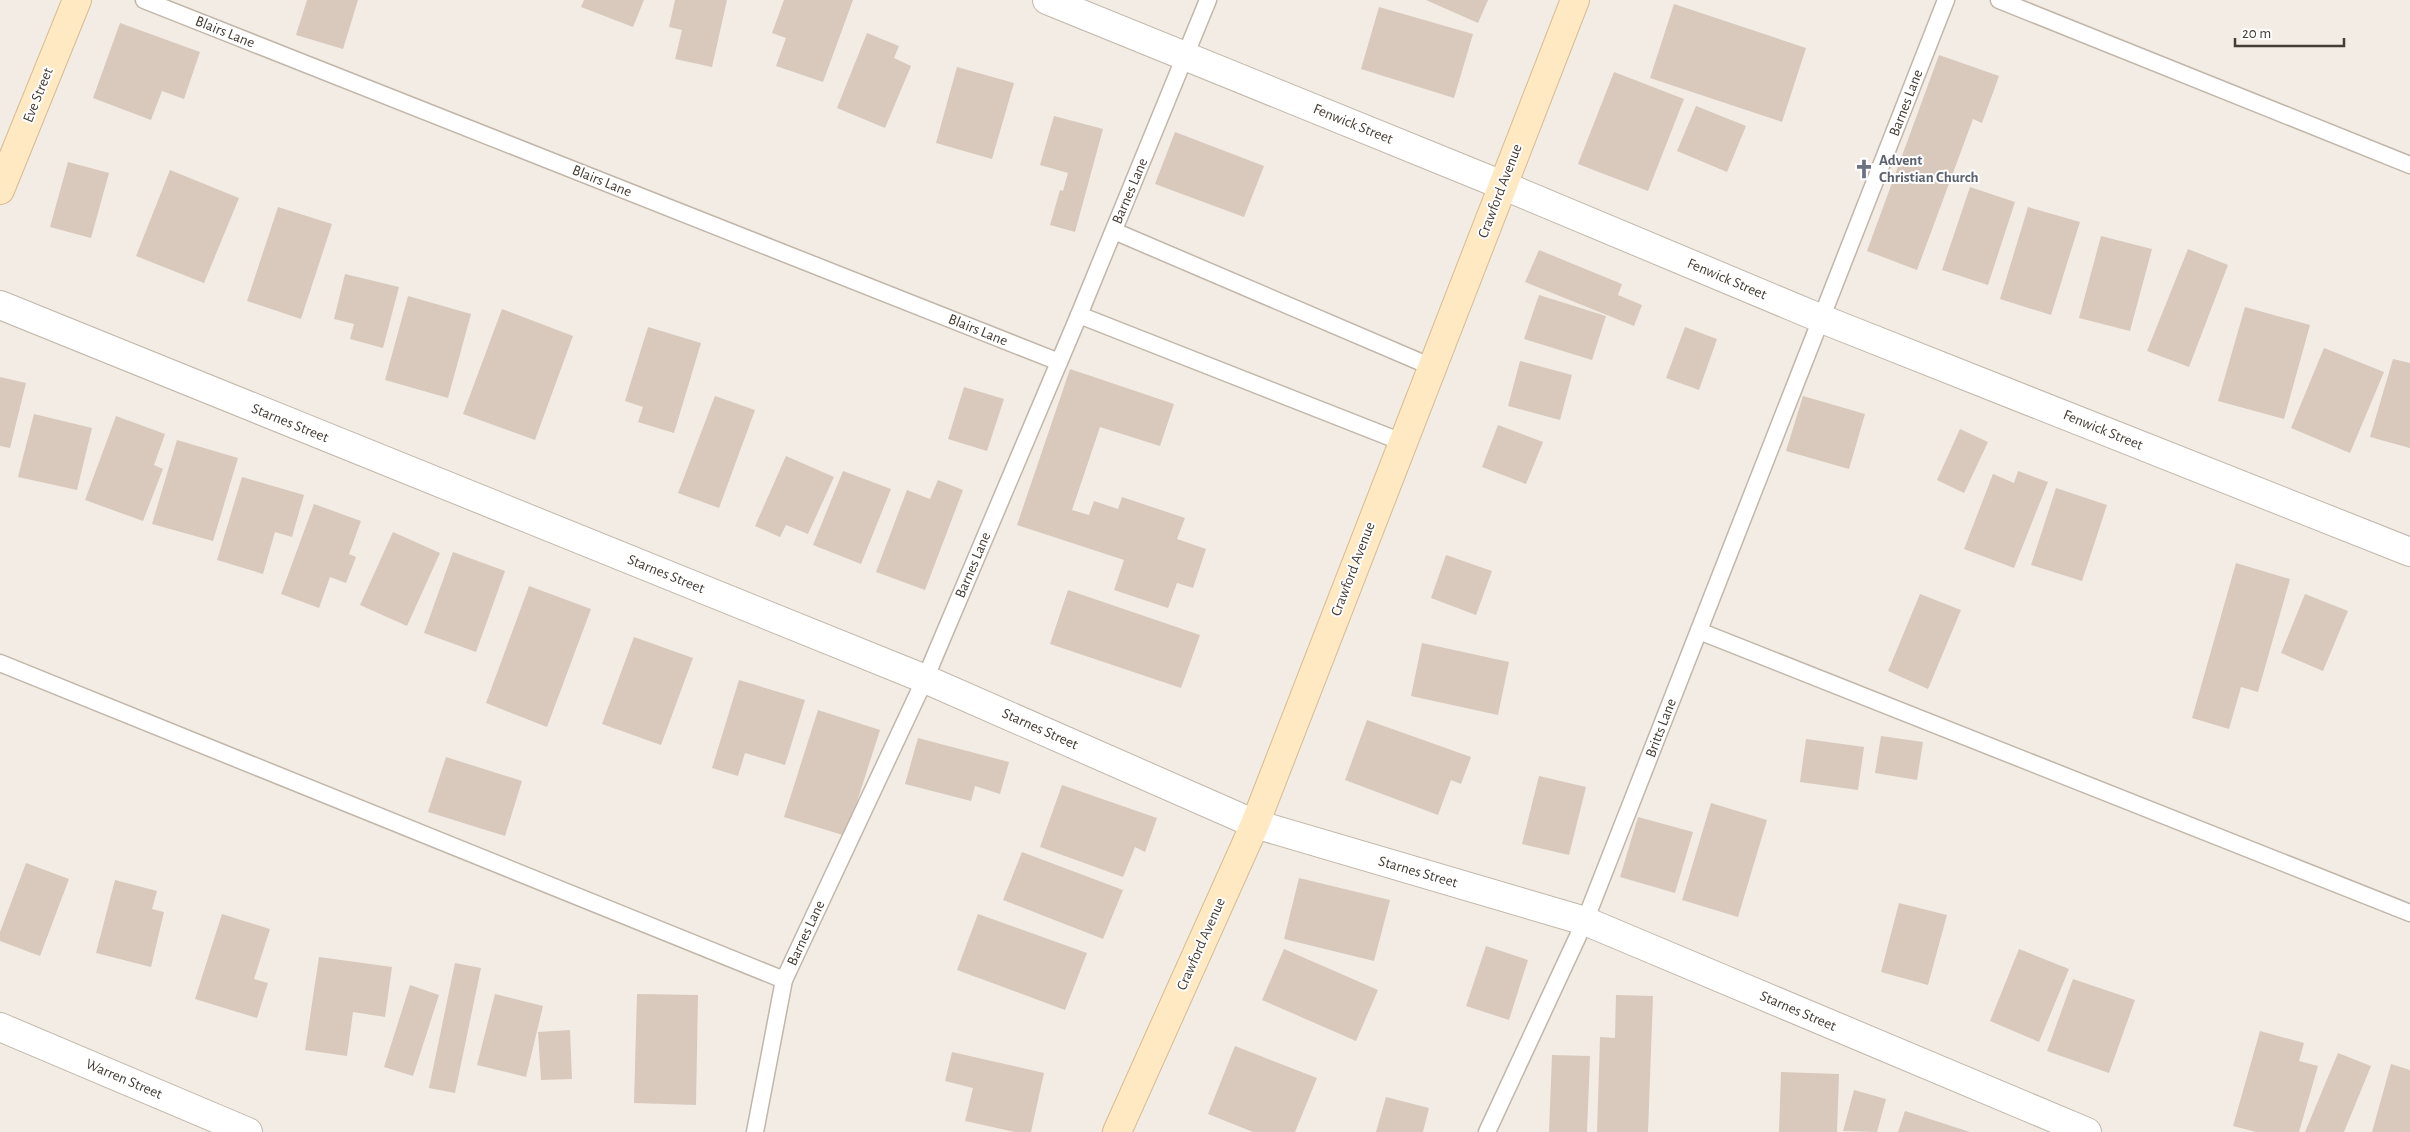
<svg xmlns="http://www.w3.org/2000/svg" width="2410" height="1132" font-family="'Alegreya Sans',sans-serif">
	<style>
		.building { fill: #d8c9bc }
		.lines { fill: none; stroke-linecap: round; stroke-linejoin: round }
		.lane-casing { stroke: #c1b6a9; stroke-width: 19 }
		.street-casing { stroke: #c1b6a9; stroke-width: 30 }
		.secondary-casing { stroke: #d5bb92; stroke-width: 30 }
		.lane { stroke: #fff; stroke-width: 16 }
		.street { stroke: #fff; stroke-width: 28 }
		.secondary { stroke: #ffe9c2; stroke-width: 28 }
		.labels { text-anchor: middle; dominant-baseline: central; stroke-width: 4; stroke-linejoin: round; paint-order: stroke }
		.street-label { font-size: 15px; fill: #453c34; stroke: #fff }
		.worship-label { font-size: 15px; font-weight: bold; fill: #5b616d; stroke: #fff; text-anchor: start }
	</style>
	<rect width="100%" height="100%" fill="#f3ece4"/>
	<g class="building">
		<polygon points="307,0 358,0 343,49 296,35"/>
		<polygon points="584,0 644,0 633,27 581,7"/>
		<polygon points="675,0 727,0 712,67 675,59 682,30 669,27"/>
		<polygon points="784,0 853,0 823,82 776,66 786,38 772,33"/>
		<polygon points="1426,0 1488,0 1478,23"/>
		<polygon points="1674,4 1806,48 1782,122 1650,78"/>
		<polygon points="1379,7 1473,34 1454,98 1361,69"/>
		<polygon points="120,23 200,52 184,99 162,91 151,120 93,98"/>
		<polygon points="867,33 899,46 894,58 911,66 885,128 837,108"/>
		<polygon points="1939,55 1999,76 1982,123 1973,119 1917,270 1867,251"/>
		<polygon points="957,67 1014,83 992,159 936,143"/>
		<polygon points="1614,72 1684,99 1648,191 1578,164"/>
		<polygon points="1696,106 1746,126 1727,172 1677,151"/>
		<polygon points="1054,116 1103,129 1075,232 1050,225 1060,190 1063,191 1068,173 1040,165"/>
		<polygon points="1175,132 1264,166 1244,217 1155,184"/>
		<polygon points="68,162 109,173 91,238 50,227"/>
		<polygon points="170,170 239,198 204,283 136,256"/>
		<polygon points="1970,187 2015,202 1988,285 1942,270"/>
		<polygon points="278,207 332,224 301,319 247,301"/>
		<polygon points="2028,207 2080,222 2051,315 2000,299"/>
		<polygon points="2101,236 2152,249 2130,331 2079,318"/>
		<polygon points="2188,249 2228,265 2189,367 2147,351"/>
		<polygon points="1539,250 1622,284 1618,295 1642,305 1634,326 1525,282"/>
		<polygon points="345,274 399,287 383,348 350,339 354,324 334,319"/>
		<polygon points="1539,295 1606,316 1592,360 1524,339"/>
		<polygon points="408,296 471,314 448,398 385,380"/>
		<polygon points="2245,307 2310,325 2284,419 2218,401"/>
		<polygon points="502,309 573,336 535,440 463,414"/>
		<polygon points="648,327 701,343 674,433 638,422 643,407 625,401"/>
		<polygon points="1685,327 1717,339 1699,390 1666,378"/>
		<polygon points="2324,348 2384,372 2350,453 2291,428"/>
		<polygon points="2393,359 2410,363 2410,448 2370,437"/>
		<polygon points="1520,361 1572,375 1560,420 1508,406"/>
		<polygon points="1070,369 1174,404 1160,446 1100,427 1072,510 1089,515 1094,501 1118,509 1122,497 1185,518 1177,539 1206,549 1193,588 1177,583 1168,608 1114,590 1124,560 1017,525"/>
		<polygon points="0,377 26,383 10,448 0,446"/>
		<polygon points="964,387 1004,399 987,451 948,439"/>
		<polygon points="715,396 755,410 719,508 678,493"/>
		<polygon points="1803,396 1865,414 1849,469 1786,451"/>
		<polygon points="34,414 92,428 77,490 18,477"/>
		<polygon points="116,416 165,434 154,465 163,469 143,521 85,500"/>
		<polygon points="1498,425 1543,442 1526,484 1482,467"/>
		<polygon points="1960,429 1988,442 1964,493 1937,480"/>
		<polygon points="177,440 238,458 213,541 152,524"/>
		<polygon points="786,456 834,477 808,534 786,525 780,537 755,526"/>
		<polygon points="843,471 891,489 861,564 813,545"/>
		<polygon points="2018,471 2048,482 2014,568 1964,549 1993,474 2014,483"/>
		<polygon points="242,477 304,495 292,537 275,532 263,574 217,560"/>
		<polygon points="938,480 963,490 925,590 876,572 907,490 930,499"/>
		<polygon points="2056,488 2107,505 2082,581 2031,565"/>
		<polygon points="314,504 361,521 349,554 356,557 346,583 330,577 319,608 281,594"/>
		<polygon points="393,532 440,553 407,626 360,605"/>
		<polygon points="453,552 505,571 476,652 424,633"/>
		<polygon points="1446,555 1492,571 1476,615 1431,598"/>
		<polygon points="2236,563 2290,579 2258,692 2241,687 2229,729 2192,718"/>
		<polygon points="529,586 591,609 547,727 486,703"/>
		<polygon points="1068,590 1200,635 1181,688 1050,644"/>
		<polygon points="1920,594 1961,610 1928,689 1888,671"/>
		<polygon points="2305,594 2348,611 2323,671 2281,653"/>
		<polygon points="634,637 693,658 661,745 602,724"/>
		<polygon points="1422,643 1509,662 1498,715 1411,696"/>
		<polygon points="739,680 805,700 785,765 745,753 738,776 712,768"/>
		<polygon points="818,710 880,730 846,836 784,817"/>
		<polygon points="1367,720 1471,757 1461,784 1451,780 1438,815 1345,780"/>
		<polygon points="1881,736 1923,742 1917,780 1875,773"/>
		<polygon points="918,738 1009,762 1000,794 975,786 971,801 905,784"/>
		<polygon points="1806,739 1864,747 1858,790 1800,782"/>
		<polygon points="446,757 522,781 505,836 428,812"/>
		<polygon points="1539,776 1586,787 1569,855 1522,844"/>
		<polygon points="1062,785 1157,818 1145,852 1135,847 1123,877 1040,847"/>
		<polygon points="1711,803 1767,820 1738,917 1682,900"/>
		<polygon points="1638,817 1693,832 1675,893 1620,877"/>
		<polygon points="1022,852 1123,890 1103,939 1003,900"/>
		<polygon points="26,863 69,879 40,956 0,941 0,932"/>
		<polygon points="1299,878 1390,900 1374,961 1284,939"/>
		<polygon points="115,880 157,891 152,909 164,912 151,967 96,953"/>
		<polygon points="1899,903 1947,915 1928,985 1881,972"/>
		<polygon points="222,914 270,929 254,979 268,983 257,1018 195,999"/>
		<polygon points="978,914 1087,953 1065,1010 957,970"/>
		<polygon points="1486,946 1528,960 1509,1020 1466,1006"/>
		<polygon points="1284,949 1378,990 1356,1041 1262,1000"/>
		<polygon points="2019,949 2069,969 2039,1042 1990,1021"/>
		<polygon points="319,957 392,967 385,1017 353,1012 347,1056 305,1050"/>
		<polygon points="455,963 481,968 455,1093 429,1088"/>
		<polygon points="2073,979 2135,1000 2109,1073 2047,1051"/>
		<polygon points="410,985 439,995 413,1076 384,1067"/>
		<polygon points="495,994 543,1006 526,1077 477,1065"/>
		<polygon points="637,994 698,995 696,1105 634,1103"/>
		<polygon points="1616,995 1653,996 1648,1132 1597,1132 1600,1037 1615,1038"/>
		<polygon points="570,1030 572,1079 541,1080 538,1032"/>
		<polygon points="2260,1031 2304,1043 2299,1061 2318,1066 2299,1132 2256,1132 2233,1126"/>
		<polygon points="1235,1046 1317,1078 1295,1132 1253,1132 1208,1114"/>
		<polygon points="952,1052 1044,1073 1031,1132 1015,1132 965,1121 973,1088 945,1081"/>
		<polygon points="2338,1053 2371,1066 2344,1132 2305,1132"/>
		<polygon points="1552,1055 1590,1056 1587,1132 1549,1132"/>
		<polygon points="2391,1064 2410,1070 2410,1132 2372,1132"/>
		<polygon points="1781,1072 1839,1074 1837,1132 1779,1132"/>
		<polygon points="1854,1090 1886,1099 1877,1132 1843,1131"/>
		<polygon points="1386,1097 1429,1108 1423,1132 1376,1132"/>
		<polygon points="1905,1111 1970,1132 1898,1132"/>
	</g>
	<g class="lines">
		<defs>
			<g id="lane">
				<polyline points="144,0 1059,362"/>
				<polyline points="1999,0 2410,165"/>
				<polyline points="1114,231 1432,367"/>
				<polyline points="1079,315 1402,442"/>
				<polyline points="1699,631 2410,913"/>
				<polyline points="0,663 784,980"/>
				<polyline points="755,1132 784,980 925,679 1079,315 1208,0"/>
				<polyline points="1487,1132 1585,921 1946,0"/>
			</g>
			<g id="street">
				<polyline points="1047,0 1502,185 1822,319 2410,552"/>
				<polyline points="0,305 925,679 1255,824 1585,921 2087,1132"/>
				<polyline points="0,1027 248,1132"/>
			</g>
			<g id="secondary">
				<polyline points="0,190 77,0"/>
				<polyline points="1117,1132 1255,824 1575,0"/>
			</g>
		</defs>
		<use href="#lane" class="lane-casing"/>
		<use href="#street" class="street-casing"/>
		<use href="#secondary" class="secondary-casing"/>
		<use href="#lane" class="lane"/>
		<use href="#street" class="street"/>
		<use href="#secondary" class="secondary"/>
	</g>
	<defs>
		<symbol id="church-bare" viewBox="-9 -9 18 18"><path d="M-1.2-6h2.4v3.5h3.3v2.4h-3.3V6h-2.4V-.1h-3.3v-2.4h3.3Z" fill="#6b7280" stroke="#fff" stroke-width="2.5" paint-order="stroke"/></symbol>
	</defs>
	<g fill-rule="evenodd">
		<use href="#church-bare" x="1850" y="155" width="28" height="28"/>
	</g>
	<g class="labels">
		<g class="street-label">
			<text transform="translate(225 32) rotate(22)">Blairs Lane</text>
			<text transform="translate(38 95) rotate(-68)">Eve Street</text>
			<text transform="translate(1906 103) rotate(-69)">Barnes Lane</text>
			<text transform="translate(1353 124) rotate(22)">Fenwick Street</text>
			<text transform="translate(602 181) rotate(22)">Blairs Lane</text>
			<text transform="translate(1130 191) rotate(-67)">Barnes Lane</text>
			<text transform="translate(1500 191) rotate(-69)">Crawford Avenue</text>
			<text transform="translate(1727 279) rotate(23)">Fenwick Street</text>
			<text transform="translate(978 330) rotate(22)">Blairs Lane</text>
			<text transform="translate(290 423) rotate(22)">Starnes Street</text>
			<text transform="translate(2103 430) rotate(22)">Fenwick Street</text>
			<text transform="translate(973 565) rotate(-67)">Barnes Lane</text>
			<text transform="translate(1353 569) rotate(-69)">Crawford Avenue</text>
			<text transform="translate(666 574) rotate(22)">Starnes Street</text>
			<text transform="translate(1661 728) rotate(-69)">Britts Lane</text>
			<text transform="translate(1040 729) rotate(24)">Starnes Street</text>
			<text transform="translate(1418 872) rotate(16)">Starnes Street</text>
			<text transform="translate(806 933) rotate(-65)">Barnes Lane</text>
			<text transform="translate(1201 944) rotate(-66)">Crawford Avenue</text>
			<text transform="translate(1798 1011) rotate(23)">Starnes Street</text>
			<text transform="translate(124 1079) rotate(23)">Warren Street</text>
		</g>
		<g class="worship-label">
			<text x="1879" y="160">Advent<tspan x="1879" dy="17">Christian Church</tspan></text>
		</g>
	</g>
	<path d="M2235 38v8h109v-8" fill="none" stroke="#453c34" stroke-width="2.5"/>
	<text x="2242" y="38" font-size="15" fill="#453c34" stroke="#ffffff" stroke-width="4" paint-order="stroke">20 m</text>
</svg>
